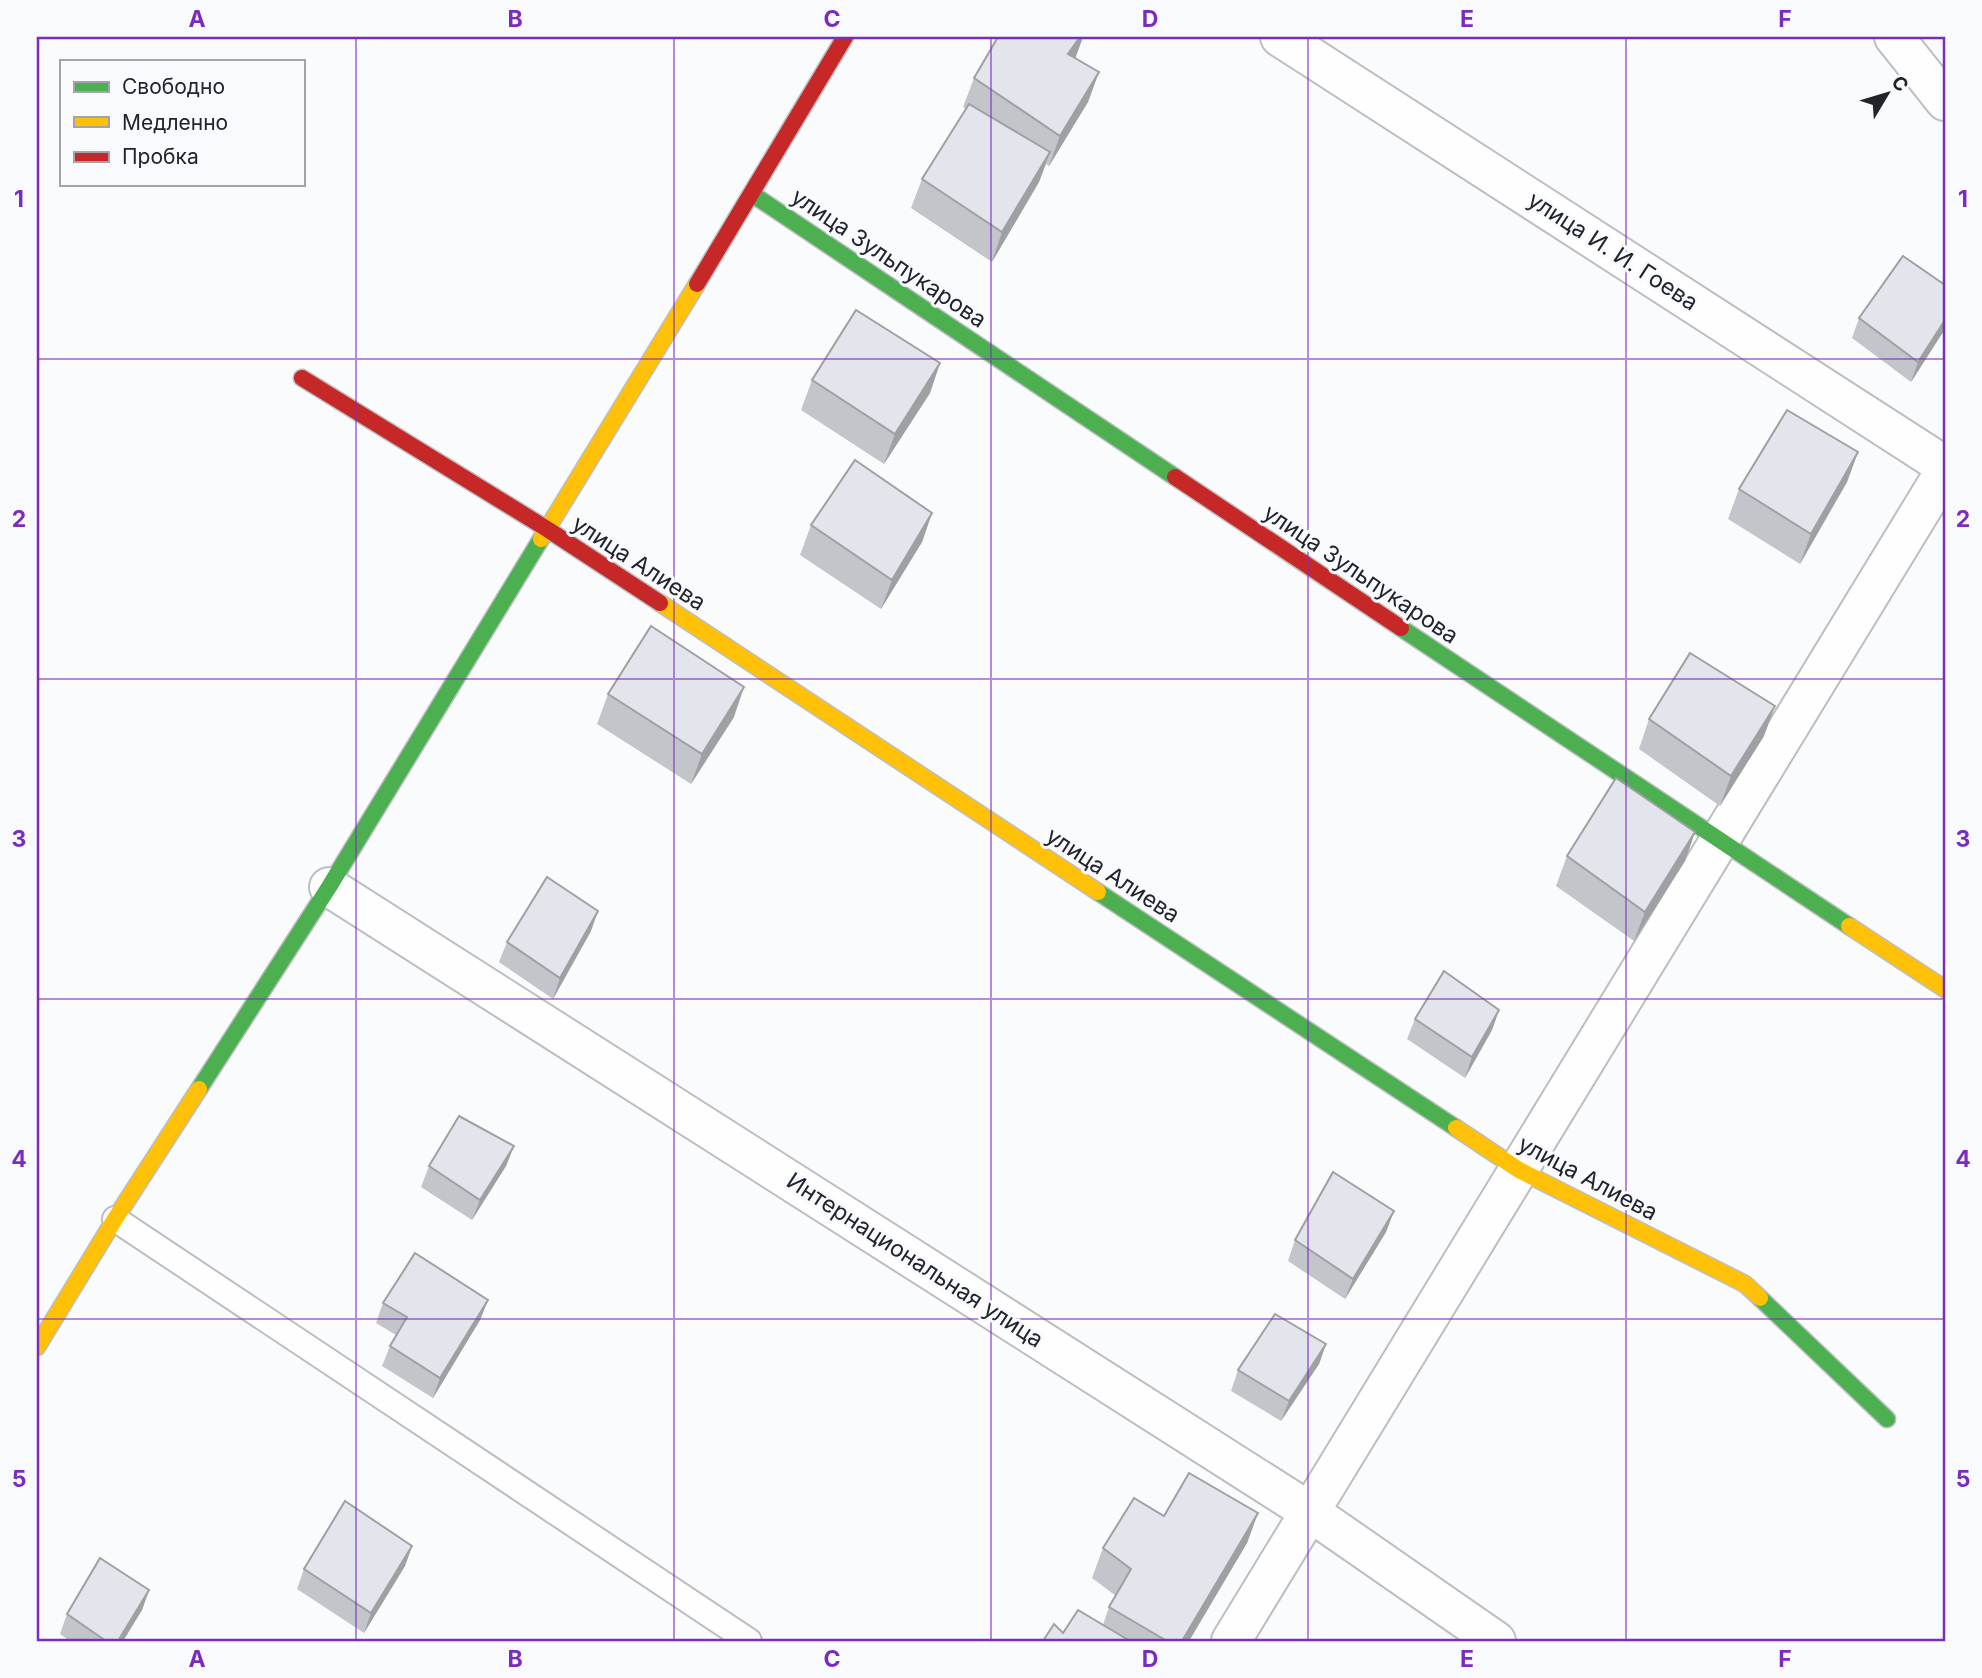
<svg xmlns="http://www.w3.org/2000/svg" width="1982" height="1678" font-family="Inter,sans-serif">
	<style>
		.lines { fill: none; stroke-linecap: round; stroke-linejoin: round }
		.lane-casing { stroke: #bcbec2; stroke-width: 28 }
		.street-casing { stroke: #bcbec2; stroke-width: 42 }
		.fast-casing { stroke: #bcbec2; stroke-width: 19 }
		.slow-casing { stroke: #bcbec2; stroke-width: 19 }
		.jam-casing { stroke: #bcbec2; stroke-width: 19 }
		.lane { stroke: #fefeff; stroke-width: 24 }
		.street { stroke: #fefeff; stroke-width: 38 }
		.fast { stroke: #4caf50; stroke-width: 16 }
		.slow { stroke: #ffc107; stroke-width: 16 }
		.jam { stroke: #c62828; stroke-width: 16 }
		.wall { fill: #c2c5ca }
		.shaded-wall { fill: #9ea0a4 }
		.building { fill: #e2e5eb; stroke: #9ea0a4; stroke-width: 2 }
		.grid { fill: none; stroke: #7b2cbf; stroke-width: 2; stroke-opacity: 0.55 }
		.labels { text-anchor: middle; dominant-baseline: central; stroke-width: 6; stroke-linejoin: round; paint-order: stroke }
		.street-label { font-size: 23px; fill: #21242b; stroke: #f9fafe }
		.neatline { fill: none; stroke: #7b2cbf; stroke-width: 2.5 }
		.grid-label { font-size: 23px; text-anchor: middle; font-weight: bold; fill: #7b2cbf }
	</style>
	<rect width="100%" height="100%" fill="#fafbfd"/>
	<g class="lines">
		<defs>
			<polyline id="lane" points="115,1219 749,1641"/>
			<g id="street">
				<polyline points="1280,37 1945,466"/>
				<polyline points="1894,37 1945,101"/>
				<polyline points="329,887 1310,1512 1496,1641"/>
				<polyline points="1231,1641 1945,471"/>
			</g>
			<g id="fast">
				<polyline points="752,194 1175,477"/>
				<polyline points="1401,628 1849,926"/>
				<polyline points="1098,892 1456,1128"/>
				<polyline points="199,1089 329,887 541,539"/>
				<polyline points="1760,1298 1887,1419"/>
			</g>
			<g id="slow">
				<polyline points="541,539 697,284"/>
				<polyline points="660,603 1098,892"/>
				<polyline points="1849,926 1945,989"/>
				<polyline points="1456,1128 1519,1170 1745,1284 1760,1298"/>
				<polyline points="37,1347 115,1219 199,1089"/>
			</g>
			<g id="jam">
				<polyline points="697,284 845,37"/>
				<polyline points="302,378 547,529 660,603"/>
				<polyline points="1175,477 1401,628"/>
			</g>
		</defs>
		<use href="#lane" class="lane-casing"/>
		<use href="#street" class="street-casing"/>
		<use href="#fast" class="fast-casing"/>
		<use href="#slow" class="slow-casing"/>
		<use href="#jam" class="jam-casing"/>
		<use href="#lane" class="lane"/>
		<use href="#street" class="street"/>
		<use href="#fast" class="fast"/>
		<use href="#slow" class="slow"/>
		<use href="#jam" class="jam"/>
	</g>
	<g class="wall">
		<polygon points="998,37 1083,37 1075,58 1099,72 1088,102 1049,166 1046,164 1039,182 992,262 911,208 922,179 966,109 963,107 974,78"/>
		<polygon points="1945,285 1945,329 1911,382 1852,338 1859,318"/>
		<polygon points="940,363 930,393 884,464 801,410 812,380"/>
		<polygon points="1858,452 1847,482 1800,564 1728,519 1739,489"/>
		<polygon points="932,513 922,542 881,609 800,555 811,525"/>
		<polygon points="608,694 734,717 691,784 597,724"/>
		<polygon points="1649,719 1764,736 1720,806 1639,749"/>
		<polygon points="1695,832 1685,861 1634,941 1556,886 1567,856"/>
		<polygon points="591,931 553,999 499,962 507,942"/>
		<polygon points="1499,1010 1492,1030 1465,1078 1407,1039 1415,1019"/>
		<polygon points="514,1146 506,1166 472,1220 421,1187 429,1166"/>
		<polygon points="1394,1211 1386,1232 1345,1299 1288,1261 1295,1240"/>
		<polygon points="488,1300 480,1320 433,1398 382,1366 390,1346 396,1335 376,1323 383,1303"/>
		<polygon points="1326,1344 1319,1364 1281,1421 1231,1391 1238,1370"/>
		<polygon points="1258,1513 1247,1543 1189,1641 1043,1641 1063,1633 1103,1625 1109,1607 1116,1596 1092,1578 1103,1548 1164,1516"/>
		<polygon points="412,1546 405,1566 364,1633 297,1589 304,1569"/>
		<polygon points="149,1590 142,1610 123,1641 70,1641 60,1634 67,1614"/>
	</g>
	<g class="shaded-wall">
		<polygon points="1080,37 1083,37 1075,59 1068,54"/>
		<polygon points="1099,72 1088,102 1049,166 1060,136"/>
		<polygon points="1050,152 1039,182 992,262 1002,232"/>
		<polygon points="1945,320 1945,329 1911,382 1918,362"/>
		<polygon points="940,363 930,393 884,464 895,434"/>
		<polygon points="1858,452 1847,482 1800,564 1811,534"/>
		<polygon points="932,513 922,542 881,609 892,580"/>
		<polygon points="744,687 734,717 691,784 702,754"/>
		<polygon points="1775,706 1764,736 1720,806 1731,776"/>
		<polygon points="1695,832 1685,861 1634,941 1645,912"/>
		<polygon points="598,911 591,931 553,999 560,978"/>
		<polygon points="1499,1010 1492,1030 1465,1078 1472,1057"/>
		<polygon points="514,1146 506,1166 472,1220 480,1200"/>
		<polygon points="1394,1211 1386,1232 1345,1299 1353,1279"/>
		<polygon points="488,1300 480,1320 433,1398 440,1378"/>
		<polygon points="1326,1344 1319,1364 1281,1421 1289,1401"/>
		<polygon points="1258,1513 1247,1543 1189,1641 1182,1641"/>
		<polygon points="412,1546 405,1566 364,1633 371,1613"/>
		<polygon points="149,1590 142,1610 123,1641 118,1641"/>
	</g>
	<g class="building">
		<polygon points="998,37 1080,37 1068,54 1099,72 1060,136 974,78"/>
		<polygon points="969,104 1050,152 1002,232 922,179"/>
		<polygon points="1903,256 1945,285 1945,320 1918,362 1859,318"/>
		<polygon points="856,310 940,363 895,434 812,380"/>
		<polygon points="1787,410 1858,452 1811,534 1739,489"/>
		<polygon points="855,460 932,513 892,580 811,525"/>
		<polygon points="651,626 744,687 702,754 608,694"/>
		<polygon points="1690,653 1775,706 1731,776 1649,719"/>
		<polygon points="1616,778 1695,832 1645,912 1567,856"/>
		<polygon points="547,877 598,911 560,978 507,942"/>
		<polygon points="1444,971 1499,1010 1472,1057 1415,1019"/>
		<polygon points="459,1116 514,1146 480,1200 429,1166"/>
		<polygon points="1333,1172 1394,1211 1353,1279 1295,1240"/>
		<polygon points="415,1253 488,1300 440,1378 390,1346 407,1317 383,1303"/>
		<polygon points="1275,1314 1326,1344 1289,1401 1238,1370"/>
		<polygon points="1189,1473 1258,1513 1182,1641 1167,1641 1109,1607 1131,1569 1103,1548 1134,1498 1164,1516"/>
		<polygon points="345,1501 412,1546 371,1613 304,1569"/>
		<polygon points="100,1558 149,1590 118,1641 106,1641 67,1614"/>
		<polygon points="1078,1610 1130,1641 1043,1641 1054,1624 1063,1633"/>
	</g>
	<path class="grid" d="M 356,37 L 356,1641M 674,37 L 674,1641M 991,37 L 991,1641M 1308,37 L 1308,1641M 1626,37 L 1626,1641M 37,359 L 1945,359M 37,679 L 1945,679M 37,999 L 1945,999M 37,1319 L 1945,1319"/>
	<g class="labels">
		<g class="street-label">
			<text transform="translate(1613 251) rotate(33)">улица И. И. Гоева</text>
			<text transform="translate(889 258) rotate(34)">улица Зульпукарова</text>
			<text transform="translate(639 563) rotate(33)">улица Алиева</text>
			<text transform="translate(1361 574) rotate(34)">улица Зульпукарова</text>
			<text transform="translate(1113 875) rotate(33)">улица Алиева</text>
			<text transform="translate(1588 1178) rotate(28)">улица Алиева</text>
			<text transform="translate(915 1260) rotate(33)">Интернациональная улица</text>
		</g>
	</g>
	<rect width="1982" height="1678" fill="none" stroke="#f9fafe" stroke-width="77"/>
	<rect x="60" y="60" width="245" height="126" fill="#f9fafe" stroke="#a3a4aa" stroke-width="2"/>
	<rect x="74" y="82" width="35" height="10" fill="#4caf50" stroke="#a3a4aa" stroke-width="2"/>
	<text x="122" y="94" font-size="21" fill="#21242b">Свободно</text>
	<rect x="74" y="117" width="35" height="10" fill="#ffc107" stroke="#a3a4aa" stroke-width="2"/>
	<text x="122" y="130" font-size="21" fill="#21242b">Медленно</text>
	<rect x="74" y="152" width="35" height="10" fill="#c62828" stroke="#a3a4aa" stroke-width="2"/>
	<text x="122" y="164" font-size="21" fill="#21242b">Пробка</text>
	<g transform="translate(1887 94) rotate(52)" stroke="#f9fafe" stroke-width="5" paint-order="stroke">
	<path d="M0-5L12 26L0 18L-12 26Z" fill="#21242b"/>
	<text y="-10" font-size="19" font-weight="bold" text-anchor="middle" fill="#21242b">С</text>
	</g>
	<rect x="38" y="38" width="1906" height="1602" class="neatline"/>
	<g class="grid-label">
		<text x="197" y="27">A</text>
		<text x="515" y="27">B</text>
		<text x="832" y="27">C</text>
		<text x="1150" y="27">D</text>
		<text x="1467" y="27">E</text>
		<text x="1785" y="27">F</text>
		<text x="19" y="207">1</text>
		<text x="1963" y="207">1</text>
		<text x="19" y="527">2</text>
		<text x="1963" y="527">2</text>
		<text x="19" y="847">3</text>
		<text x="1963" y="847">3</text>
		<text x="19" y="1167">4</text>
		<text x="1963" y="1167">4</text>
		<text x="19" y="1487">5</text>
		<text x="1963" y="1487">5</text>
		<text x="197" y="1667">A</text>
		<text x="515" y="1667">B</text>
		<text x="832" y="1667">C</text>
		<text x="1150" y="1667">D</text>
		<text x="1467" y="1667">E</text>
		<text x="1785" y="1667">F</text>
	</g>
</svg>
